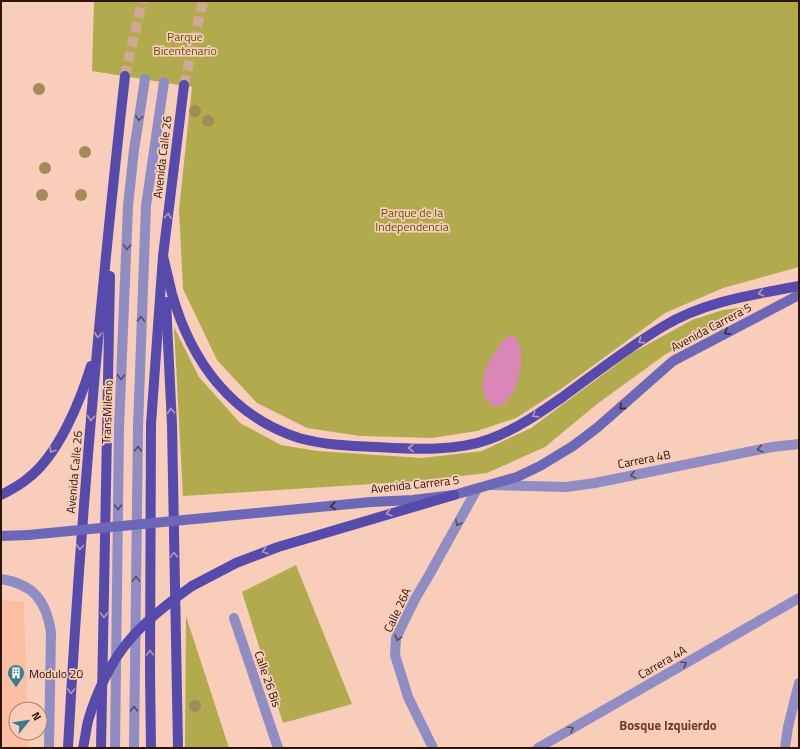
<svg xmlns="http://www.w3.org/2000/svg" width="800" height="749" font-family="'Titillium Web',sans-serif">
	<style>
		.built { fill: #fdbfa2 }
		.green { fill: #b2ab4d }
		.water { fill: #da86b6 }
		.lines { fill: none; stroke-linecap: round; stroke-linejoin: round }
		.primary-tunnel { stroke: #d0a896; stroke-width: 10; stroke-dasharray: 10 5; stroke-linecap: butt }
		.service { stroke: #8f8dc4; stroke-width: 10 }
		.minor { stroke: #8f8dc4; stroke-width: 10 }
		.secondary { stroke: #6d67b7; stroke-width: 10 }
		.primary { stroke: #574aad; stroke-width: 10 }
		.secondary-bridge { stroke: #6d67b7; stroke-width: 10 }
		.primary-bridge { stroke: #574aad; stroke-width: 10 }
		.tree { fill: #a18b59 }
		.oneway { stroke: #5a4b5d }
		.oneway2 { stroke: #b899b5 }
		.oneway3 { stroke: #3e2a34 }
		.labels { text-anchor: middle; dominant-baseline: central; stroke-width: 3.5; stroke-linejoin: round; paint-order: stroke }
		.park-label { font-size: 12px; fill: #5a550a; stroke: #f8cdba }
		.street-label { font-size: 12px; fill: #2e1508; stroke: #f8cdba }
		.poi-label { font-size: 12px; fill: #2e1508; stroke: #f8cdba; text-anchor: start }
		.neighbourhood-label { font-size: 13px; font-weight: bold; fill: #773c1e; stroke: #f8cdba }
	</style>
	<rect width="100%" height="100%" fill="#f8cdba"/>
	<polygon class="built" points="1,600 24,602 27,709 16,709 16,733 28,733 29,748 1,748"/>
	<g class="green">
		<polygon points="94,1 799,1 799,267 723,288 665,313 561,389 516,418 477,431 432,438 360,436 307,428 257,403 217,360 183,289 179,210 192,87 92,71"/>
		<polygon points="753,306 666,354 597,404 545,447 487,473 420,481 183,496 174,327 199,377 240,423 281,445 317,451 422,458 482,451 531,428 632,353 692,320 723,310"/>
		<polygon points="296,565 352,704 283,723 242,592"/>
		<polygon points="186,616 229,748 185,748"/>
	</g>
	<path class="water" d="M 510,335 L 515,337 C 518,341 520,346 521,351 C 523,366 516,397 502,405 C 500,407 496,406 493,407 C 489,402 484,397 483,391 C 480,373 496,345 510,335 Z"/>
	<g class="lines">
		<g class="primary-tunnel">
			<polyline points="125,76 142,1"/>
			<polyline points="184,85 203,1"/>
		</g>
		<g class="service">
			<polyline points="115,748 119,429 128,206 134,150 145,79"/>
			<polyline points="134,748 138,427 146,206 164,82"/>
		</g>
		<g class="minor">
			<polyline points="493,485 566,487 595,483 772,447 799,444"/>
			<path d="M 1,579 C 33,584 46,600 51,632 L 49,748"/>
			<polyline points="234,618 278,748"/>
			<polyline points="433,748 408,697 395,655 396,638 415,599 428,577 477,489"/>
			<polyline points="538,748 799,598"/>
			<polyline points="785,748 788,727 799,683"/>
		</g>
		<g class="secondary">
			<polyline points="205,518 371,502 413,500 454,495 517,477 540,466 573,446 598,427 673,361 799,295"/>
			<polyline points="1,536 28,535"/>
		</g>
		<g class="primary">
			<path d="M 163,256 C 166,269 169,281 172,294 C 191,361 231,416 299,438 C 324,445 351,446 377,447 C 413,449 455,452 490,439 C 517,429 541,412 564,396 C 597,372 630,346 664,326 C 705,301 753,295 799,286"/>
			<polyline points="166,302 172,425 178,748"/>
			<path d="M 1,495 C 10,490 19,486 27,479 C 58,456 80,402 91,366"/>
			<polyline points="192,586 236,563 278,547 454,495"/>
			<path d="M 68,748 C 80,523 100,299 125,76"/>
			<polyline points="101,748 110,276"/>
			<polyline points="151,748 150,671 151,424 163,256 184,85"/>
		</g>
		<polyline class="secondary-bridge" points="28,535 205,518"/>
		<path class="primary-bridge" d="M 83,748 C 85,739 86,730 88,721 C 96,693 112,659 132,637 C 150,617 171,601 192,586"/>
	</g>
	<g class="tree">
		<circle cx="39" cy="89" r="6"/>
		<circle cx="195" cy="111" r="6"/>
		<circle cx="208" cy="121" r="6"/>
		<circle cx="85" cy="152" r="6"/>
		<circle cx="45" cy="168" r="6"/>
		<circle cx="42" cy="195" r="6"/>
		<circle cx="81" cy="195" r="6"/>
		<circle cx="195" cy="706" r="6"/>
	</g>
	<defs><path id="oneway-chevron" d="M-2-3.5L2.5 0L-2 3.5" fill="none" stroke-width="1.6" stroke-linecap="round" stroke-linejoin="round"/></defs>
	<g class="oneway">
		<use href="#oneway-chevron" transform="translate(139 118) rotate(98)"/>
		<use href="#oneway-chevron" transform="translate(127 247) rotate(92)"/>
		<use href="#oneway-chevron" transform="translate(141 319) rotate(-88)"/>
		<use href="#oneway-chevron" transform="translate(121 377) rotate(93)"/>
		<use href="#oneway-chevron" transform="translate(138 449) rotate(-89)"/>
		<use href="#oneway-chevron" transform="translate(760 449) rotate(169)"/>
		<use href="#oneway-chevron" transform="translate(633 475) rotate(169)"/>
		<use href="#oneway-chevron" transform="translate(118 507) rotate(91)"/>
		<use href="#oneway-chevron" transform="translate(458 523) rotate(119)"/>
		<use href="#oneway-chevron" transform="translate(136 579) rotate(-89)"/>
		<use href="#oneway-chevron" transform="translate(398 638) rotate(105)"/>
		<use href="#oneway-chevron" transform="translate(684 664) rotate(-30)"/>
		<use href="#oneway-chevron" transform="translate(134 709) rotate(-89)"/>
		<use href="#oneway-chevron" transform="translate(571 729) rotate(-30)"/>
	</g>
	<g class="oneway2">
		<use href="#oneway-chevron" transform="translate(168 216) rotate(-83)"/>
		<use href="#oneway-chevron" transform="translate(761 293) rotate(168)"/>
		<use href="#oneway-chevron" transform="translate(98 335) rotate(95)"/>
		<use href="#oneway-chevron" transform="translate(641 341) rotate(146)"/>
		<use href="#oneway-chevron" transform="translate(171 411) rotate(-93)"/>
		<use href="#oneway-chevron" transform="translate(535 415) rotate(148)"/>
		<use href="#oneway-chevron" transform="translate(91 418) rotate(95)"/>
		<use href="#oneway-chevron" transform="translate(411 448) rotate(180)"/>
		<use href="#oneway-chevron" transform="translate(52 450) rotate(124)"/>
		<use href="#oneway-chevron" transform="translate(389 513) rotate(164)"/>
		<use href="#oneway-chevron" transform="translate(80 547) rotate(95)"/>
		<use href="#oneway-chevron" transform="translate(265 551) rotate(161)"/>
		<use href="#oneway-chevron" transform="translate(174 555) rotate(-91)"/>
		<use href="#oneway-chevron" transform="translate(104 615) rotate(91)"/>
		<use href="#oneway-chevron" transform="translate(150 653) rotate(-90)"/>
		<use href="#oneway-chevron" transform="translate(71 691) rotate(93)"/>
	</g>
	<g class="oneway3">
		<use href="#oneway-chevron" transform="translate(727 332) rotate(152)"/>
		<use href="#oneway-chevron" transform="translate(622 407) rotate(139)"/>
		<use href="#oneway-chevron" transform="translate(333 506) rotate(175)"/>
	</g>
	<defs>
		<symbol id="building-pin" viewBox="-11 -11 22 30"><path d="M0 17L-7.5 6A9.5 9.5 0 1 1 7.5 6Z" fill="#3f7b93" stroke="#f8cdba"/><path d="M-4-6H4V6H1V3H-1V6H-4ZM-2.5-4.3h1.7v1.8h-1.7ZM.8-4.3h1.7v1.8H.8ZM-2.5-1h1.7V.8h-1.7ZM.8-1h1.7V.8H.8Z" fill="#fff"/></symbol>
	</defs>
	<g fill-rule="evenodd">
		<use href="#building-pin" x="6" y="663" width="20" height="27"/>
	</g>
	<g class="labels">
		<g class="park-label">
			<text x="185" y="36">Parque<tspan x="185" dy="14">Bicentenario</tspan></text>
			<text x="412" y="212">Parque de la<tspan x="412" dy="14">Independencia</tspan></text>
		</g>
		<g class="street-label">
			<text transform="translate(162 157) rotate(-83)">Avenida Calle 26</text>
			<text transform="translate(711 327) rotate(-28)">Avenida Carrera 5</text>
			<text transform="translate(107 412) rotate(-88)">TransMilenio</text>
			<text transform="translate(644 459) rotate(-11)">Carrera 4B</text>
			<text transform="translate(74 472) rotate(-85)">Avenida Calle 26</text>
			<text transform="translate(415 484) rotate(-6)">Avenida Carrera 5</text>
			<text transform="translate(397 610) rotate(-65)">Calle 26A</text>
			<text transform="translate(662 662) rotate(-30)">Carrera 4A</text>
			<text transform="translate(268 679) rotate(71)">Calle 26 Bis</text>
		</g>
		<g class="poi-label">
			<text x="29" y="673">Modulo 20</text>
		</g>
		<g class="neighbourhood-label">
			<text x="668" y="725">Bosque Izquierdo</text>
		</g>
	</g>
	<rect width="800" height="749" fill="none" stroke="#2e1508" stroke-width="4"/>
	<g transform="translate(28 721) rotate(60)"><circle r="19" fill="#f8cdba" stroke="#a78373"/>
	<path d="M0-3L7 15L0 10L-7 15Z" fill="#3f7b93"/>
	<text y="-6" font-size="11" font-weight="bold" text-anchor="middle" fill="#2e1508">N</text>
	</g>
</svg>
